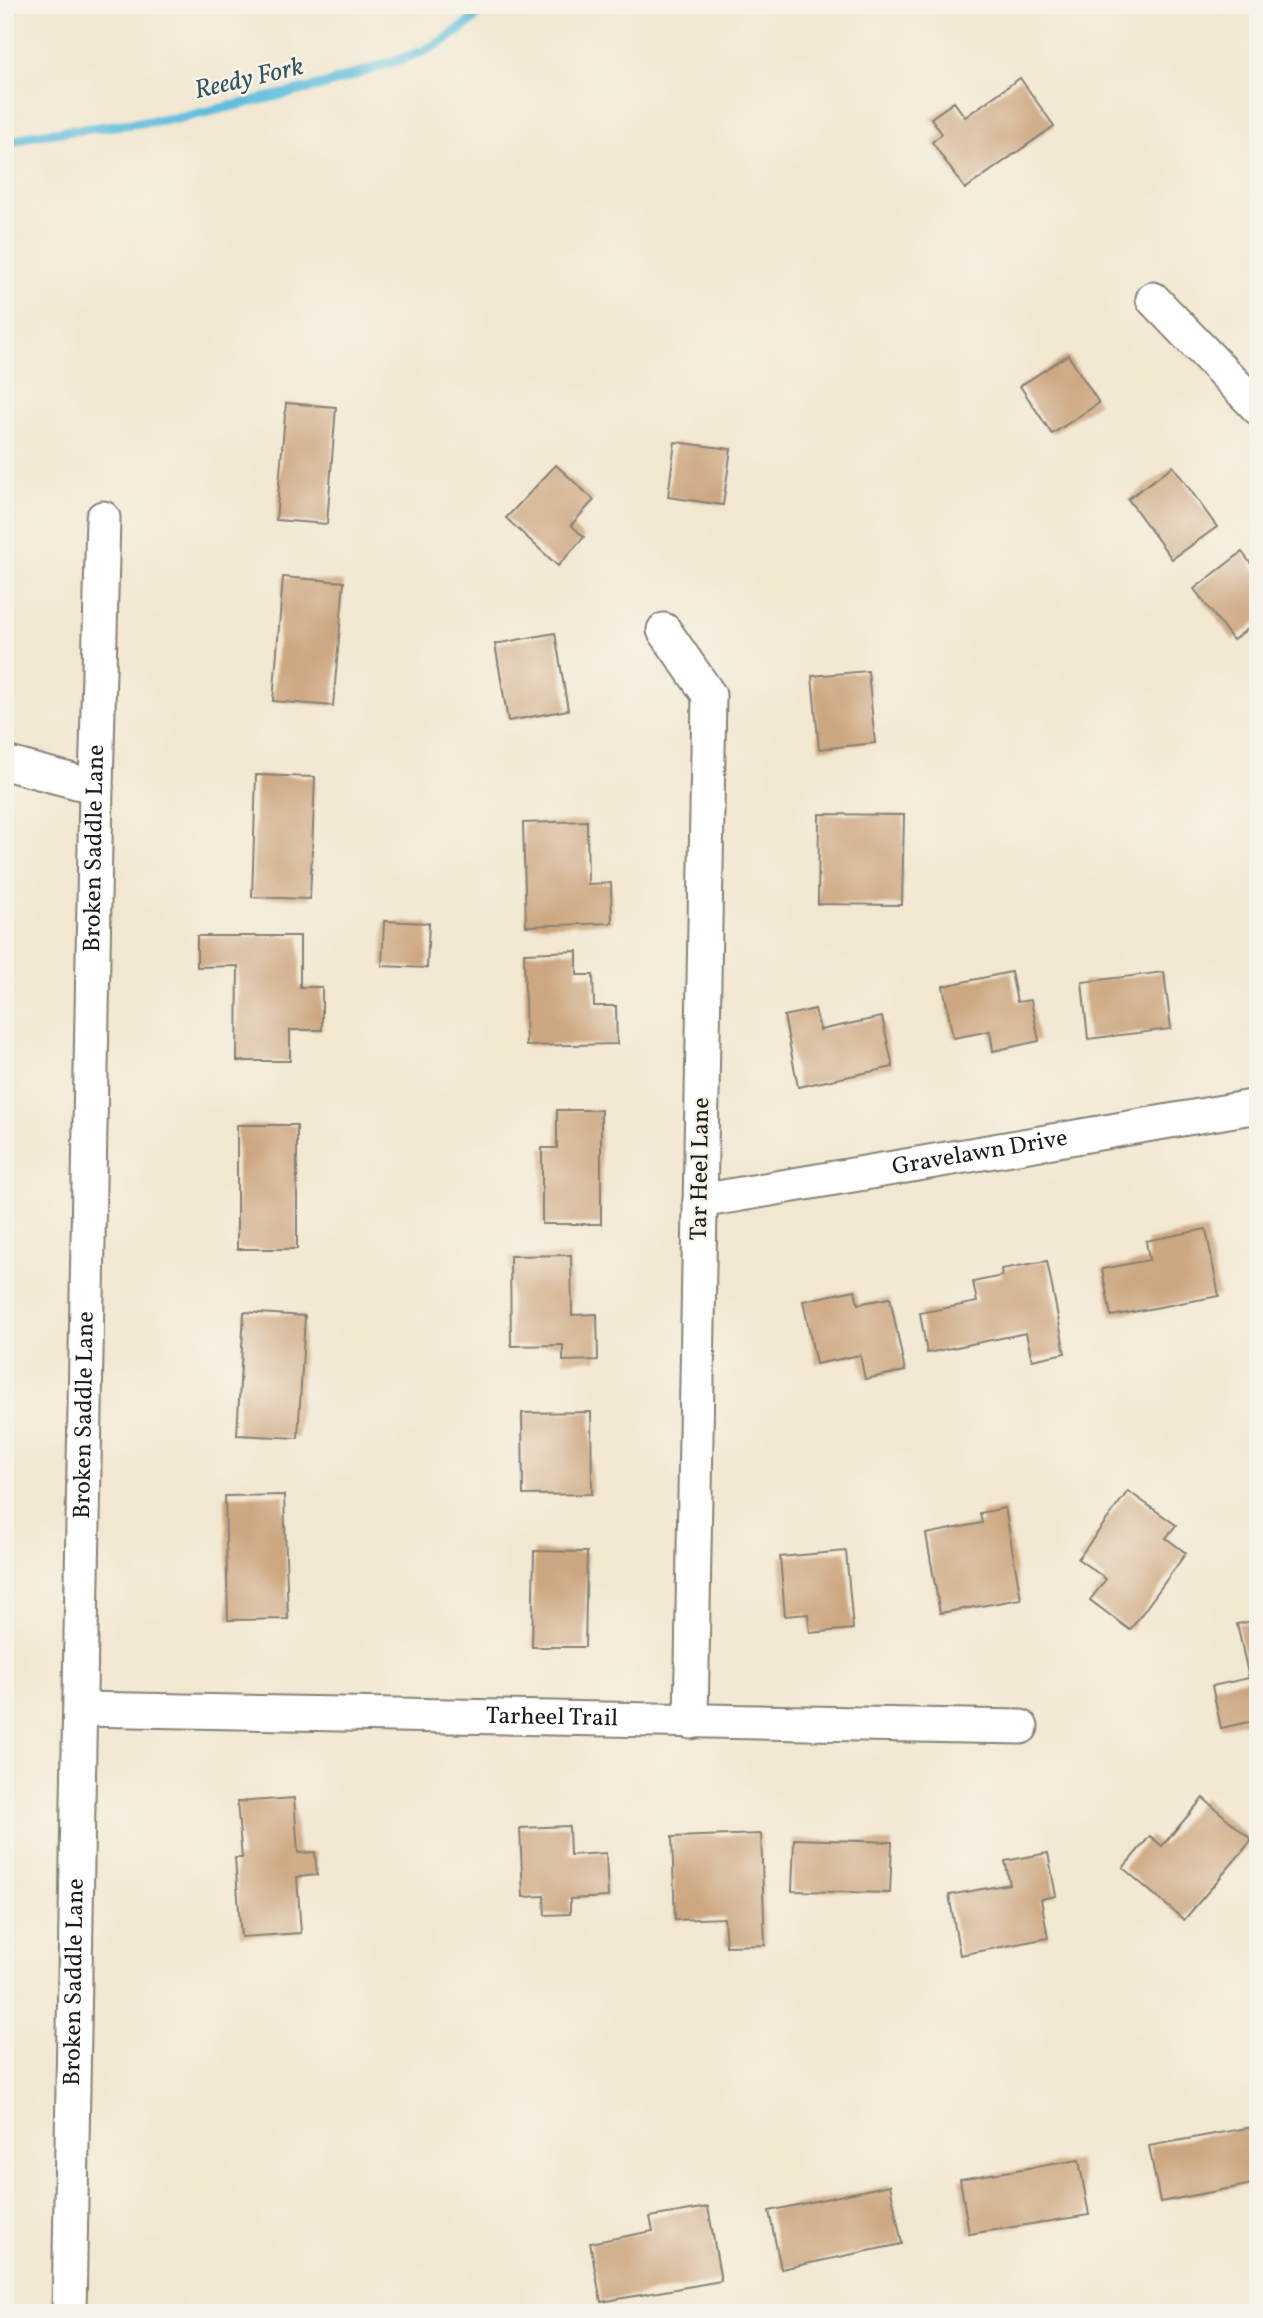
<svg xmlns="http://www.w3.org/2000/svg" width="1263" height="2318" font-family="Vollkorn,serif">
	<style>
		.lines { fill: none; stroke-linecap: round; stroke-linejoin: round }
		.stream { stroke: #5fbedd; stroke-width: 10 }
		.building { fill: #cda781 }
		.minor-casing { stroke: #878276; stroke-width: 37 }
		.minor { stroke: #fff; stroke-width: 33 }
		.labels { text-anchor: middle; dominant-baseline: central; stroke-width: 5; stroke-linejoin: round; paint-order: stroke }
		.street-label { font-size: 24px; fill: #1c1c1c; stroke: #f7f3e8 }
		.water-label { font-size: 26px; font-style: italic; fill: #335560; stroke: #f7f3e8 }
	</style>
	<rect width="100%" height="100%" fill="#f7f3e8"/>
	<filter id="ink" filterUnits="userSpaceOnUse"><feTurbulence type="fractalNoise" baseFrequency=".0143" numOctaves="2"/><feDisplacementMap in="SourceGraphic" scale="14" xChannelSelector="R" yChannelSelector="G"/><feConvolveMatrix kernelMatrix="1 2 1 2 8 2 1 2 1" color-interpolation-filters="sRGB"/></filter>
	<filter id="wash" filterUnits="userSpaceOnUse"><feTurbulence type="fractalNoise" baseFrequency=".00686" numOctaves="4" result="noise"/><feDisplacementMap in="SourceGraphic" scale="28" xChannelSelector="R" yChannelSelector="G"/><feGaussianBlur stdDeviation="1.57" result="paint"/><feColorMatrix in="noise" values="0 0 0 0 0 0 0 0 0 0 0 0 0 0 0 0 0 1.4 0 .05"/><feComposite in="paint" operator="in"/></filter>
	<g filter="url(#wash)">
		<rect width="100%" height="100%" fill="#f2e7d0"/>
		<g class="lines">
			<polyline class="stream" points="5,145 33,135 180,118 324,85 424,51 445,40 472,20 483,5"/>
		</g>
		<g id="blocks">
			<g class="building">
				<polygon points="1020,78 1054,126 965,189 932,142 942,134 931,118 954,102 965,117"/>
				<polygon points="1068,355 1099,403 1052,434 1020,386"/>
				<polygon points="286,403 336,407 327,524 276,520"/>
				<polygon points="675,442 731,449 723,505 668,497"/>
				<polygon points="556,465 594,500 571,525 584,537 558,566 506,518"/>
				<polygon points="1173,466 1217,527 1172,559 1128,499"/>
				<polygon points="1242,552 1258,573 1258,621 1233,640 1194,589"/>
				<polygon points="283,577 344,582 333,706 273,701"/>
				<polygon points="555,633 568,710 508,721 495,644"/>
				<polygon points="868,671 875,743 819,749 812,676"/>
				<polygon points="256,775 315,777 310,899 252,897"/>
				<polygon points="819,814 904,815 902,905 818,904"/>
				<polygon points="587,821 588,884 611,883 612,923 526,926 523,823"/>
				<polygon points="384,921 429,923 427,968 382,966"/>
				<polygon points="197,936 300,936 300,987 322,987 322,1030 290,1030 290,1061 237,1061 238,966 197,967"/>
				<polygon points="577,951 577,975 593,975 594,1006 616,1006 617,1044 526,1046 524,953"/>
				<polygon points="1011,972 1017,1002 1031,1000 1039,1041 993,1051 990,1031 953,1038 943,986"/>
				<polygon points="1164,972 1171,1029 1088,1039 1082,982"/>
				<polygon points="815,1009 820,1030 882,1017 893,1067 798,1087 784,1016"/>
				<polygon points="557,1110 601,1110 601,1224 542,1224 542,1148 557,1148"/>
				<rect x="237" y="1125" width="60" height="124"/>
				<polygon points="1206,1229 1219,1296 1111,1316 1102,1269 1149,1260 1146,1241"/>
				<polygon points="571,1255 572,1315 597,1314 598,1360 563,1361 563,1345 511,1346 510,1256"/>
				<polygon points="1047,1261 1065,1353 1032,1360 1026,1333 927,1353 920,1313 977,1302 973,1282 1002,1276 1001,1269"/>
				<polygon points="855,1290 858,1304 890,1298 905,1371 865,1379 860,1355 816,1364 803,1301"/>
				<polygon points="244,1312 305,1316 298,1438 237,1435"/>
				<polygon points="591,1412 592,1494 523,1495 522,1413"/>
				<polygon points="1128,1491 1176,1525 1166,1538 1186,1553 1130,1630 1090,1600 1106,1579 1078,1559"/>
				<polygon points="284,1495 288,1619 228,1620 225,1496"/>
				<polygon points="1005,1508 1021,1599 940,1613 926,1534 982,1523 980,1513"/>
				<polygon points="534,1551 587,1552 585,1647 532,1647"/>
				<polygon points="846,1551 853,1629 810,1633 808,1614 785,1616 780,1557"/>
				<polygon points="1258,1620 1258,1720 1221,1728 1212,1686 1249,1678 1237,1624"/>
				<polygon points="294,1798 298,1853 315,1852 317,1875 297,1877 301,1933 241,1937 235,1858 242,1858 237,1802"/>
				<polygon points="1203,1798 1252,1840 1184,1920 1123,1868 1150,1836 1162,1846"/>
				<polygon points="569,1826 570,1855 606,1853 608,1897 570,1899 570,1914 545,1915 544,1896 523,1897 520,1828"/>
				<polygon points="761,1834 765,1945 726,1946 724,1918 675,1920 672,1837"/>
				<polygon points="794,1839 892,1842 890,1893 792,1891"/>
				<polygon points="1048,1853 1056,1896 1041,1899 1048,1938 960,1955 949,1895 1010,1884 1005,1861"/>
				<polygon points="1258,2126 1258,2183 1160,2202 1149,2146"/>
				<polygon points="1079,2160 1089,2215 969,2234 960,2179"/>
				<polygon points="890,2185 902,2244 781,2269 769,2211"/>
				<polygon points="708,2207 721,2281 601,2302 590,2243 653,2231 650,2217"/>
			</g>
		</g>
	</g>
	<g filter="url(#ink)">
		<use href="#blocks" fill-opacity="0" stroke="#878276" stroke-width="2"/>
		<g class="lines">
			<defs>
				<g id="minor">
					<polyline points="1153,299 1258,408"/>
					<polyline points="664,630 709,695 691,1722"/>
					<polyline points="5,763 96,787"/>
					<path id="s1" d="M 700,1201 L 1258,1106"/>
					<path id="s2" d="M 81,1709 L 1021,1727"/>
					<path id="s3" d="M 69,2313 L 96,787 L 103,518"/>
				</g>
			</defs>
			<use href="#minor" class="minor-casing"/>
			<use href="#minor" class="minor"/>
		</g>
	</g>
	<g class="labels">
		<g class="street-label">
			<text stroke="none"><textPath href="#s3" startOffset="1465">Broken Saddle Lane</textPath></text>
			<text stroke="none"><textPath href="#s1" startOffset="284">Gravelawn Drive</textPath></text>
			<text transform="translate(701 1169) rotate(-89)">Tar Heel Lane</text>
			<text stroke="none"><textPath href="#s3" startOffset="898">Broken Saddle Lane</textPath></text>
			<text stroke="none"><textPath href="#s2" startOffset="471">Tarheel Trail</textPath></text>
			<text stroke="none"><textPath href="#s3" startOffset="331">Broken Saddle Lane</textPath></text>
		</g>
		<g class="water-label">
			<text transform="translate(249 79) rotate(-13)">Reedy Fork</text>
		</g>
	</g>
	<rect width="1263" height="2318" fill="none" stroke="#f7f3e8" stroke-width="28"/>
</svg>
